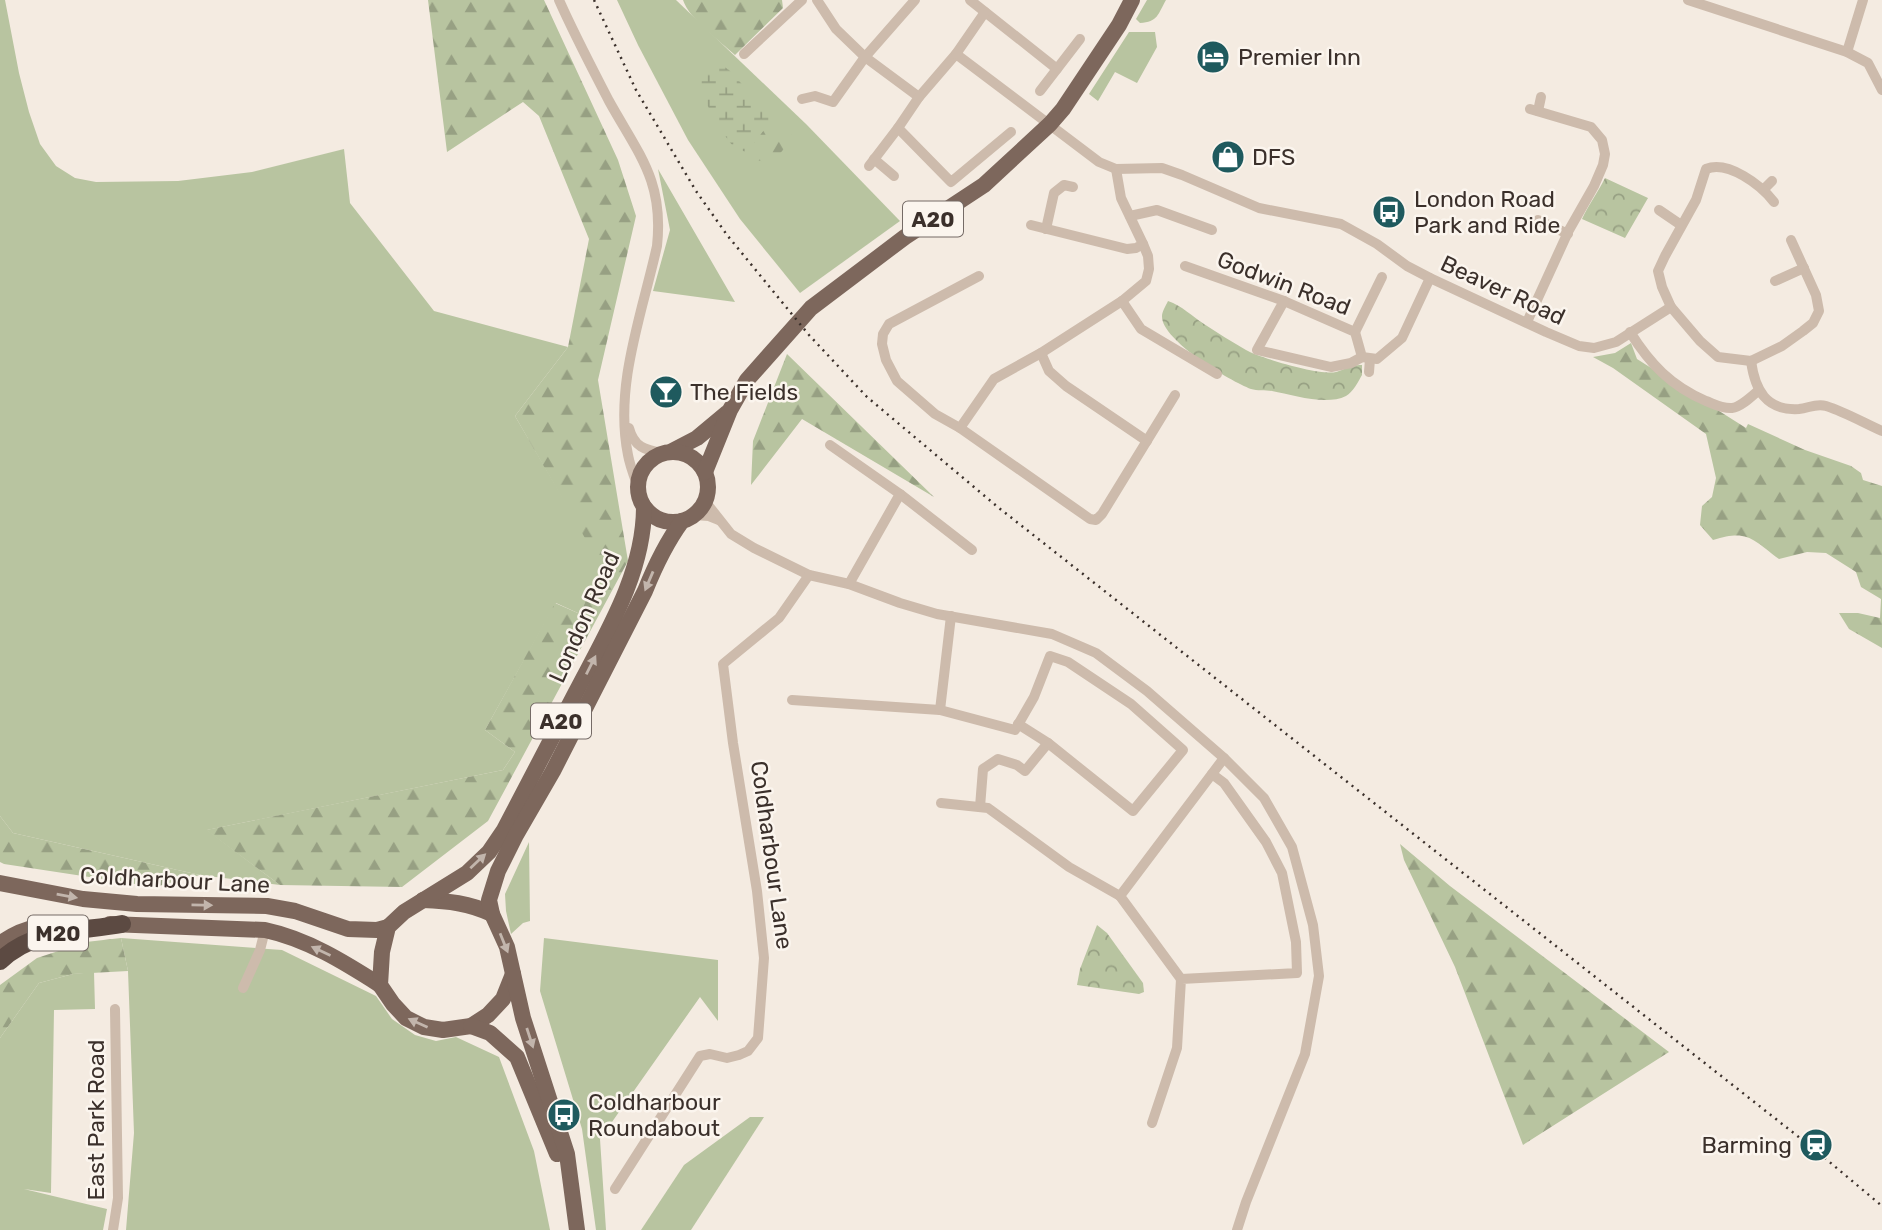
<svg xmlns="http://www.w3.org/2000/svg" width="1882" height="1230" font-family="Rubik,sans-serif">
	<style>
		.green { fill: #b8c4a0 }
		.forest { fill: url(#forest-firs) }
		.wetland { fill: url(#wetland-marsh) }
		.park { fill: url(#park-crowns) }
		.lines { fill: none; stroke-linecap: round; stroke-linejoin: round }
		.minor { stroke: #cdbbac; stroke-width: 10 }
		.primary { stroke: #7d675c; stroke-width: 16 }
		.motorway { stroke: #5c4a42; stroke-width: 18 }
		.rail { stroke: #3b302b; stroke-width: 2.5; stroke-dasharray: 2 5; stroke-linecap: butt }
		.oneway { fill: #c2b5ac }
		.labels { text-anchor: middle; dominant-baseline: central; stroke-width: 5; stroke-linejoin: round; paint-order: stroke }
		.shield { fill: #fbf5ee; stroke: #756b66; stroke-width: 2 }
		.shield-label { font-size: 21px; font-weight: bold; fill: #3b302b }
		.poi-label { font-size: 23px; fill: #3b302b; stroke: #fbf5ee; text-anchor: start }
		.street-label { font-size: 23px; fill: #3b302b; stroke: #fbf5ee }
	</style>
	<defs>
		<pattern id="forest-firs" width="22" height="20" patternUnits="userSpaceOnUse" patternTransform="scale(1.75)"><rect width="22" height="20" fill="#b8c4a0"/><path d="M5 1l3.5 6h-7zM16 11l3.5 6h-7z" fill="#97a083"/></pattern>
		<pattern id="wetland-marsh" width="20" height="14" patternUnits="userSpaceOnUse" patternTransform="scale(1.75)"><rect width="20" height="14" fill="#b8c4a0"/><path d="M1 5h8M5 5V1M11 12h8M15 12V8" fill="none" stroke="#97a083"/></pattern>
		<pattern id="park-crowns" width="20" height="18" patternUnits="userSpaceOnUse" patternTransform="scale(1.75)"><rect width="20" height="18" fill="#b8c4a0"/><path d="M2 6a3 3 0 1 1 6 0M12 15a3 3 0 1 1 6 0" fill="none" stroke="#97a083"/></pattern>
	</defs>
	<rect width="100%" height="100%" fill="#f4ebe1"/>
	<g class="green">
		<polygon points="0,0 5,0 19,73 29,112 40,144 56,166 75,178 96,182 178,181 252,172 344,149 350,203 434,311 568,347 515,416 602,565 580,614 556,603 485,730 515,752 503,770 207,830 280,885 200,875 13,833 0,816"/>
		<polygon points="617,0 676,0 806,124 900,221 800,293 740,219 688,140 638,45"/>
		<path d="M 1147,0 L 1166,0 C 1158,14 1158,22 1140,23 L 1136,19 Z"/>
		<polygon points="1129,32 1155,32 1157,47 1137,83 1115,72 1098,101 1089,94"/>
		<polygon points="658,169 735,302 653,291 670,230"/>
		<polygon points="529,842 530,921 523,923 511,934 506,911 505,894"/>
		<polygon points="121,938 282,950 376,996 392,1019 415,1035 436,1041 456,1037 499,1057 534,1151 550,1230 126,1230 134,1133 128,971"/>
		<polygon points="544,938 718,960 718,1021 700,997 600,1139 606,1230 596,1230 582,1129 540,991"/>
		<polygon points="94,972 95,1009 54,1010 51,1193 24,1189 107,1209 103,1230 0,1230 0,1038 39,983 73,974"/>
		<polygon points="750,1117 764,1117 691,1230 641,1230 684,1165"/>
	</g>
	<g class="forest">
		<polygon points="428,0 544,0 618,160 636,216 598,380 628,561 488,821 402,887 280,885 206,830 503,770 515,752 485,730 555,603 580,614 601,566 515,416 568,347 589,239 539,116 523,102 447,152"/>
		<path d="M 683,0 L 782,0 L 783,8 L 735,55 C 720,41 689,19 683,0 Z"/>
		<polygon points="773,118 794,137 771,164 754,159 747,152"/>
		<path d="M 1631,343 L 1637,359 L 1746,428 L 1748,424 L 1805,450 L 1851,466 L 1861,473 L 1863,480 L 1882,486 L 1882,648 L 1849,629 L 1839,613 L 1858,613 L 1880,618 L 1881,599 L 1861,587 L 1856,572 L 1826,553 L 1807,552 L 1779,559 C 1752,539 1748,529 1713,540 L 1700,525 L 1702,506 L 1712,497 L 1716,478 L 1706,434 L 1613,368 L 1593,357 L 1615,353 Z"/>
		<polygon points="787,354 934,497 802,419 751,485 753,441"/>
		<polygon points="0,816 13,833 200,875 155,887 4,864 0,862"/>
		<polygon points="1400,844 1450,886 1669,1052 1523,1145 1455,967 1404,860"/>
		<polygon points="121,938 128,971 73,974 39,983 0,1038 0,985 37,958 86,942"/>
	</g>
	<polygon class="wetland" points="717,62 729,70 773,118 747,152 735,149 717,125 703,96 699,84 701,71 708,63"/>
	<g class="park">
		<path d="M 1605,178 L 1648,198 L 1625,238 L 1582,219 C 1589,204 1598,192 1605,178 Z"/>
		<path d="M 1168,301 C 1182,306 1192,316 1204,324 C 1218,333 1232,342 1246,350 C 1260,358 1321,376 1336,372 C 1347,369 1348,365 1362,365 L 1362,375 C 1358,382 1353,392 1346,396 C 1326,406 1293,395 1272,391 C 1265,390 1257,391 1251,389 C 1230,381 1161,340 1162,316 C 1162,312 1166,305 1168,301 Z"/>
		<polygon points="1097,925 1107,933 1143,983 1144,992 1139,994 1077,985 1080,969"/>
	</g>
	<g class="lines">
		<g class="minor">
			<path d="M 559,0 C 574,34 592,68 609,101 C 639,155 664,181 657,246 C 642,314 614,386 628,455 C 630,466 634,476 638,487"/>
			<polyline points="817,0 836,29 865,57 919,97 956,54 1099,162 1116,169 1162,168 1182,175 1259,208 1341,224 1377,244 1407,266 1430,278 1546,332 1579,346 1594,348 1616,342 1671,307"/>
			<polyline points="970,0 1057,69"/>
			<polyline points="1688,0 1847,52 1868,63 1882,90"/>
			<polyline points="1847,52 1863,0"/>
			<polyline points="744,54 802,0"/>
			<polyline points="956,54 985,12"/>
			<polyline points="1040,91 1080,39"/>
			<polyline points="919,97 898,128 951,182 1011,132"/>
			<polyline points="802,99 815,96 833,102 865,57 915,0"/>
			<polyline points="1538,111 1541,97"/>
			<polyline points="874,159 894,176"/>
			<polyline points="869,166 898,128"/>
			<polyline points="1764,189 1772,181"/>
			<path d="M 1774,202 C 1761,185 1728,160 1706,169 L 1696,200 L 1665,256 L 1658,271 L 1662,287 L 1671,307 L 1700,341 L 1718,357 L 1751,361 L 1782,346 L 1803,331 L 1813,323 L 1819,311 L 1816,295 L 1791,240"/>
			<polyline points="1659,210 1681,225"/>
			<polyline points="1130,216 1157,210 1212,230"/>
			<polyline points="1538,220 1568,234"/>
			<polyline points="1031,225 1127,249 1136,248 1143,244 1121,198 1116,169"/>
			<polyline points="1046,229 1054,193 1064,185 1073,187"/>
			<polyline points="1185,266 1284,301 1355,332 1362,357 1377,359 1402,338 1430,278"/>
			<polyline points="979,276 889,324 883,334 882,344 886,360 897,381 935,414 960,428 1090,519 1096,520 1102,514 1175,395"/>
			<polyline points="1775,281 1804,268"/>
			<polyline points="1122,301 1141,329 1217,374"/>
			<polyline points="1284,301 1257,350 1331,367 1351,363 1362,357"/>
			<polyline points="1527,322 1569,230 1594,186 1603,165 1605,154 1602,140 1591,127 1530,109"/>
			<polyline points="1355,332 1382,277"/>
			<path d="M 1630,332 C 1650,364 1671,386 1706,401 C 1714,404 1723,409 1732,408 C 1741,407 1752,396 1759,390"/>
			<polyline points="1041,353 1049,371 1066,386 1147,441"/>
			<path d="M 1751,361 C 1755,390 1766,411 1799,409 C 1809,408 1816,403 1826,406 C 1845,412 1864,423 1882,431"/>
			<polyline points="1369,372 1370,359"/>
			<path d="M 629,428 C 634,447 645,450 662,453"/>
			<polyline points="960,428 994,379 1041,353 1122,301 1146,281 1149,269 1148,256 1143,244"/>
			<polyline points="830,445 900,494 972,550"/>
			<polyline points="704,500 731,534 754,548 809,575 849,584 900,603 937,614 1052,634 1096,653 1147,691 1224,758 1264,798 1292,847 1313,925 1319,976 1305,1054 1246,1202 1237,1230"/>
			<polyline points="694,515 709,516 719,520"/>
			<polyline points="849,584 900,494"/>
			<polyline points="792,700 940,710 1015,730 1034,697 1050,656 1068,662 1131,704 1183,750 1133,811 1048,743 1025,771 1017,765 998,759 983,769 980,807"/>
			<polyline points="940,710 951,616"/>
			<polyline points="1018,724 1048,743"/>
			<polyline points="941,803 988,808 1069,867 1120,896"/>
			<polyline points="1181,979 1120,896 1224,758"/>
			<polyline points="243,988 260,950 265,930"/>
			<polyline points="1152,1123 1177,1048 1181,979 1297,973 1296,942 1282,873 1266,842 1224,783 1212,774"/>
			<polyline points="615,1189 700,1056 710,1054 727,1058 739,1055 748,1051 758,1038 764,958 757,891 733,743 723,664 779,618 809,575"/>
			<polyline points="113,1230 118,1198 115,1009"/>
		</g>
		<g class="primary">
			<polyline points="672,451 697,438 727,413"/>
			<circle cx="673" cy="487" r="35"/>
			<polyline points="705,472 730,410 747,380 811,308 905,237 984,185 1050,124 1063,109 1119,25 1132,0"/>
			<polyline points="0,883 83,899 137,904 267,906 295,911 348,929 377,930 388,927"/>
			<path d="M 423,900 C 448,901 469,903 492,914"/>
			<path d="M 110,924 L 265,930 C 307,939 344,962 380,985"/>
			<path d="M 0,944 C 24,925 51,923 80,924"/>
			<path d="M 513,974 L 503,999 L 488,1015 L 471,1026 L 443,1030 L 424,1027 L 406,1018 L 393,1004 L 380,985 L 382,952 L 388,927 L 404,912 L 467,873 L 489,852 L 504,830 C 528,784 552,738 576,692 C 606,634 644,573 644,507"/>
			<polyline points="471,1026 490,1033 517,1057 557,1154"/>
			<path d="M 577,1230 L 567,1154 L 523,1018 L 507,947 L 492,914 L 489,900 L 498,871 L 516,835 L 553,771 L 645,591 C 655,566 666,543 682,521"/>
		</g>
		<path class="motorway" d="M 0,961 C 34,928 79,932 122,924"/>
		<polyline class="rail" points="594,0 636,90 696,191 727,235 809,335 867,397 999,508 1814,1149 1882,1206"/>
	</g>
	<defs><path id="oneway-solid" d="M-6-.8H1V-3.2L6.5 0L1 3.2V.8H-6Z" transform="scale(1.75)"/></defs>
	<g class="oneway">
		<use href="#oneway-solid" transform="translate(649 581) rotate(113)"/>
		<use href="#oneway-solid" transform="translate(591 665) rotate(-63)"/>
		<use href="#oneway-solid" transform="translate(478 861) rotate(-43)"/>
		<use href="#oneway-solid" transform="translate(67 896) rotate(10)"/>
		<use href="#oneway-solid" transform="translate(202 905) rotate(1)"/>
		<use href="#oneway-solid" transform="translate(504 943) rotate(68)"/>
		<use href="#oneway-solid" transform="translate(321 951) rotate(-155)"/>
		<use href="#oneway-solid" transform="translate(418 1023) rotate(-156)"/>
		<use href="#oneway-solid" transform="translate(530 1038) rotate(72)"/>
	</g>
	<defs>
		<symbol id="hotel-disc" viewBox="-11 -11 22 22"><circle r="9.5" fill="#1f5a5e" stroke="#fbf5ee"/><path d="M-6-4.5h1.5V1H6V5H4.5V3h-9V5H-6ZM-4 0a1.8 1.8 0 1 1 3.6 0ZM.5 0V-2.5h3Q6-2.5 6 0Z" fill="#fff"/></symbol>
		<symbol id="shop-disc" viewBox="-11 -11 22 22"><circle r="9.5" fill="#1f5a5e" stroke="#fbf5ee"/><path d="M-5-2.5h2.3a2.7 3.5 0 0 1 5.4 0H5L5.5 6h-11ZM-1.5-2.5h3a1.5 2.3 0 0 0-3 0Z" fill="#fff"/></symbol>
		<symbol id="bus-disc" viewBox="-11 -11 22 22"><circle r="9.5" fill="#1f5a5e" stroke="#fbf5ee"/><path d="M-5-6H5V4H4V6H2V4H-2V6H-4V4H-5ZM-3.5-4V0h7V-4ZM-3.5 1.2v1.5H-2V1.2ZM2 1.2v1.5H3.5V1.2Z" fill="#fff"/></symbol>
		<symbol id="bar-disc" viewBox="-11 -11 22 22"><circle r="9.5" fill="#1f5a5e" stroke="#fbf5ee"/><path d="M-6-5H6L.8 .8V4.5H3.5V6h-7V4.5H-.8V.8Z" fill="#fff"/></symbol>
		<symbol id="station-disc" viewBox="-11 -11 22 22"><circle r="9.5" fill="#1f5a5e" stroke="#fbf5ee"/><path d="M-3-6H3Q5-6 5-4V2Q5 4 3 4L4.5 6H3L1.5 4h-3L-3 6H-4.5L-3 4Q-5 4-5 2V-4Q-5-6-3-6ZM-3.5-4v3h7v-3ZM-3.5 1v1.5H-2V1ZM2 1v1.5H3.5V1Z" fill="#fff"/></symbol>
	</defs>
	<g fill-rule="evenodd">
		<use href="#hotel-disc" x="1194" y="38" width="38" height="38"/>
		<use href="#shop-disc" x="1209" y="138" width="38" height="38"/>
		<use href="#bus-disc" x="1370" y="193" width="38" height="38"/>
		<use href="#bar-disc" x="647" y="373" width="38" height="38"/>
		<use href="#bus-disc" x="545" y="1096" width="38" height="38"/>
		<use href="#station-disc" x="1797" y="1126" width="38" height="38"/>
	</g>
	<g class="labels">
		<g class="shield">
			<rect x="903" y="201.5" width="60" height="35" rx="5"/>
			<rect x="531" y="703.5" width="60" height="35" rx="5"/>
			<rect x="28" y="915.5" width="60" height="35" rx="5"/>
		</g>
		<g class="shield-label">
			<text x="933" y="219">A20</text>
			<text x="561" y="721">A20</text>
			<text x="58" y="933">M20</text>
		</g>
		<g class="poi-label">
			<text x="1238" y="57">Premier Inn</text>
			<text x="1252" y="157">DFS</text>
			<text x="1414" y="199">London Road<tspan x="1414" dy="26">Park and Ride</tspan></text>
			<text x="690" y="392">The Fields</text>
			<text x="588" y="1102">Coldharbour<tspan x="588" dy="26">Roundabout</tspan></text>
			<text x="1792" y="1145" text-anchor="end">Barming</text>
		</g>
		<g class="street-label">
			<text transform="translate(1284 283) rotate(21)">Godwin Road</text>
			<text transform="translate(1503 290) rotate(25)">Beaver Road</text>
			<text transform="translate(584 617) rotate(-66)">London Road</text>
			<text transform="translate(772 855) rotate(82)">Coldharbour Lane</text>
			<text transform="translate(175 880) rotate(3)">Coldharbour Lane</text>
			<text transform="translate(96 1120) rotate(-90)">East Park Road</text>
		</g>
	</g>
</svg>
